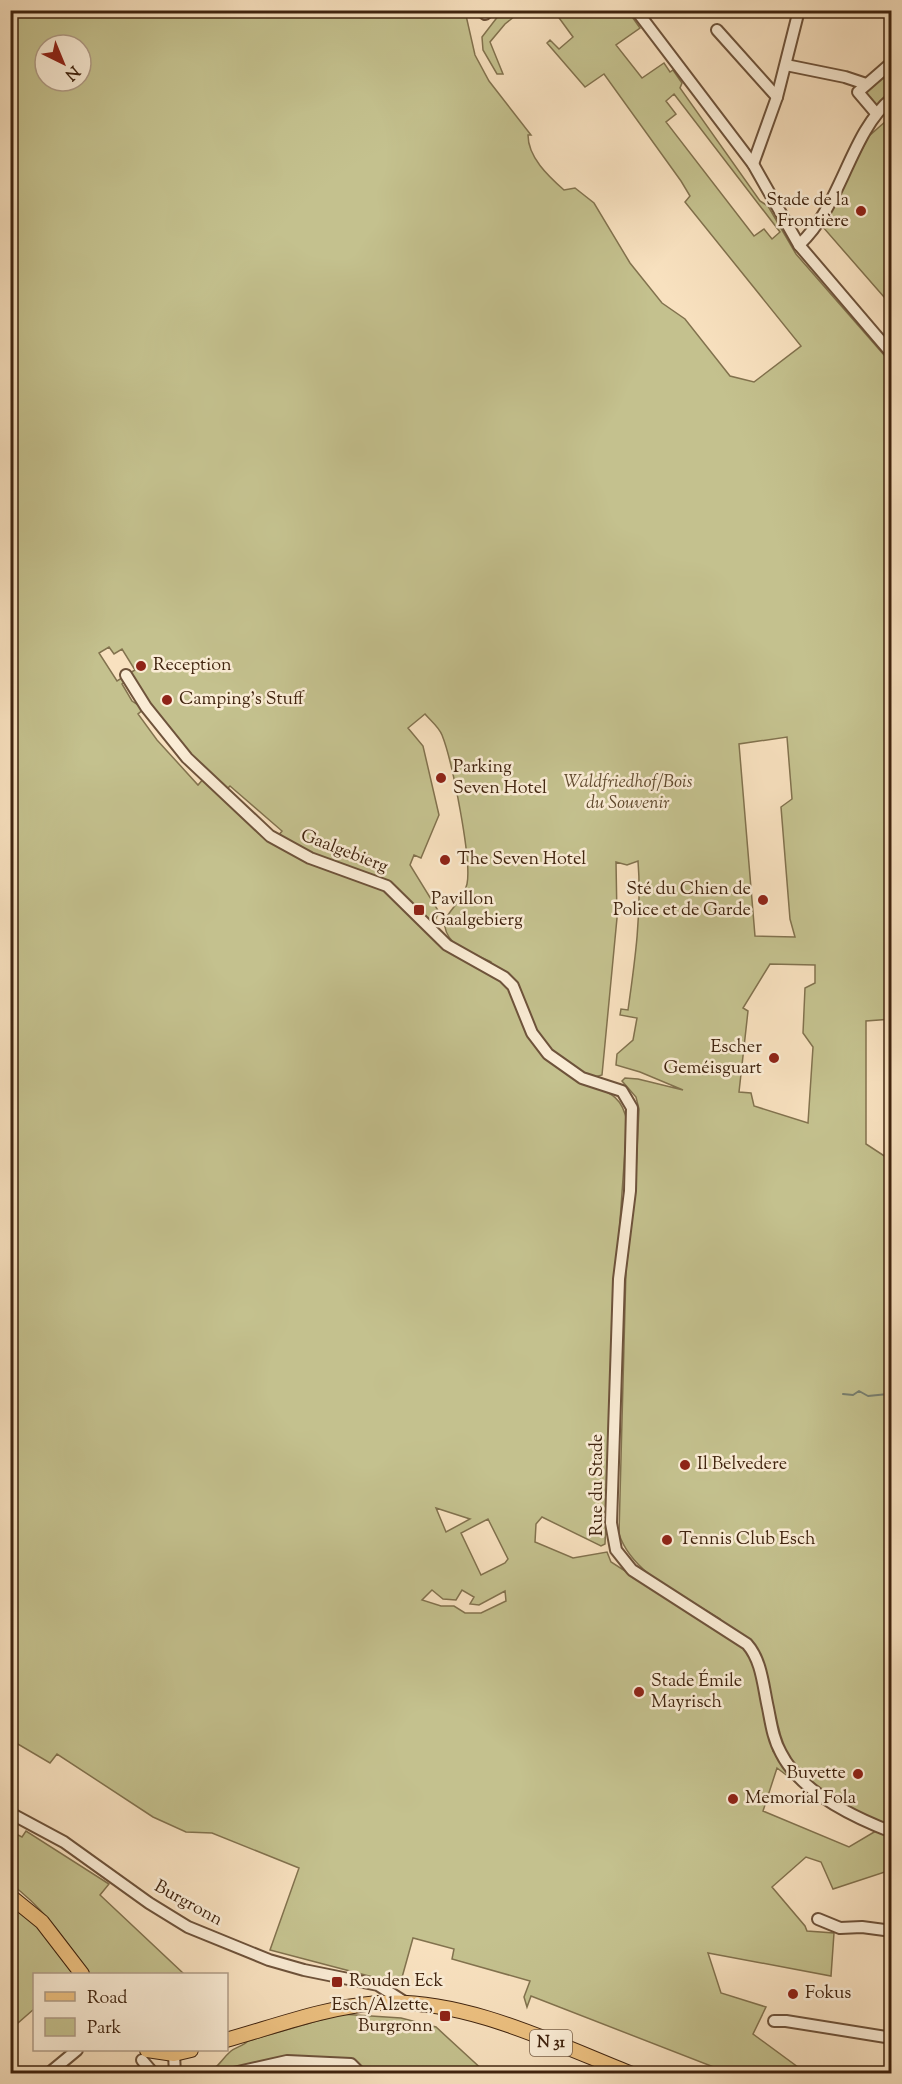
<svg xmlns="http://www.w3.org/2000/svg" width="902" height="2084" font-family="'Sorts Mill Goudy',serif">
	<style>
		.green { fill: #c4c18e; stroke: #82724e; stroke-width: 1.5; fill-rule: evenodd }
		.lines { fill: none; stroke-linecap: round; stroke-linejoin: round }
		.stream { stroke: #788071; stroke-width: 2 }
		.minor-casing { stroke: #6e533b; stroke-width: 14 }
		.major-casing { stroke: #40240f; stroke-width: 16 }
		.minor { stroke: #faecd5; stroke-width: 10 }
		.major { stroke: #ecc080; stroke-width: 14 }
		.poi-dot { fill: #8f2418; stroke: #faecd5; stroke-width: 2 }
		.labels { text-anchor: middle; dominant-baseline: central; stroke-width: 5; stroke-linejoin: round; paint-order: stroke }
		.shield { fill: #faecd5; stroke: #78604a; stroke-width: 1.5 }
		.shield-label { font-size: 16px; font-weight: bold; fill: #40240f }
		.poi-label { font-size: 18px; fill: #40240f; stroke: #faecd5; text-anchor: start }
		.park-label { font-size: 18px; font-style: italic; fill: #614b2f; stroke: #faecd5 }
		.street-label { font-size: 18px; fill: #40240f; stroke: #faecd5 }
	</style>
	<rect width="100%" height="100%" fill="#f8e1bf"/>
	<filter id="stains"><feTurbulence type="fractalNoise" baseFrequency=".00333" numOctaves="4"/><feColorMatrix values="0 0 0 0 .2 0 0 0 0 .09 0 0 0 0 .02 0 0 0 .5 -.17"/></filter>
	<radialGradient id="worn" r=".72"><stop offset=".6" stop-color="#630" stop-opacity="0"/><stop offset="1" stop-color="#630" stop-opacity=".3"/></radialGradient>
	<g class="green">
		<path d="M 11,11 L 465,11 L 475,55 L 489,81 L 531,135 L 528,135 C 528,157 548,176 564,190 L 575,188 L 594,203 L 630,263 L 662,303 L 685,319 L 730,376 L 754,382 L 801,346 L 685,202 L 690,196 L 681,181 L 604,74 L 585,87 L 547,43 L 550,40 L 559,49 L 573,37 L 554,11 L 628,11 L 640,28 L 616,45 L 642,78 L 664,63 L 670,72 L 673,70 L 682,83 L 680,88 L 760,201 L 768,206 L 796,254 L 891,363 L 892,1019 L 866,1021 L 866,1144 L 892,1161 L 891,1870 L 833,1889 L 821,1862 L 806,1857 L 772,1887 L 805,1926 L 807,1931 L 834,1933 L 831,1976 L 708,1953 L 721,1993 L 766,2007 L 753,2034 L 806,2073 L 729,2073 L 531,1996 L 527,2007 L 524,1997 L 530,1981 L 452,1959 L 454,1949 L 413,1938 L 401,1981 L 389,1978 L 388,1981 L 270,1950 L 299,1868 L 212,1833 L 186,1832 L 153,1817 L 57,1754 L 50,1763 L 11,1740 ZM 45,45 L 81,45 L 81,81 L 45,81 ZM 674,94 L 780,232 L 772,239 L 764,229 L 754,236 L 666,122 L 676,114 L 666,101 ZM 109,647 L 114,654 L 122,649 L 135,670 L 117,681 L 99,653 ZM 128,680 L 205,777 L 198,785 L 157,740 L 138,714 L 144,709 L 132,701 L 122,684 ZM 425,714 C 430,720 439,727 442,735 C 452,760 472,860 467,884 C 463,903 442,914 445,927 C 448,947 475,954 491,962 L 492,970 L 431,929 L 439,912 L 410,865 L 414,855 L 421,858 L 439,815 L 423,746 L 408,728 ZM 787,737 L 792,799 L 781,807 L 790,919 L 795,937 L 755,936 L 739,744 ZM 230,786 L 282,831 L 275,840 L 223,793 ZM 638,861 C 642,911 635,961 628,1010 L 621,1009 L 620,1015 L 637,1018 L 633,1040 L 617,1054 L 616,1065 L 640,1072 L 683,1090 L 638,1079 L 625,1078 L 622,1081 L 636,1097 L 639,1109 L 635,1191 L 626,1270 L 619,1534 C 633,1576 685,1596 720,1619 L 717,1625 L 755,1654 L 780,1752 L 773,1751 L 753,1657 L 742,1646 L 611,1562 L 607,1552 L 573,1558 L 535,1542 L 536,1524 L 542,1517 L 601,1546 L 605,1544 L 616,1278 L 627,1122 C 622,1093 606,1092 581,1081 L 602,1075 L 617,918 L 616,862 L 627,865 ZM 770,964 L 815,965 L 815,983 L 805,988 L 803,1033 L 813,1047 L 808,1123 L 754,1106 L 751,1093 L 739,1092 L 748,1011 L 743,1008 ZM 436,1508 L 470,1519 L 446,1532 ZM 488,1519 L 508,1559 L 505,1563 L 481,1575 L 461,1533 ZM 432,1590 L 443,1599 L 456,1600 L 462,1590 L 474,1597 L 470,1604 L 479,1605 L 505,1591 L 506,1601 L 481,1613 L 465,1613 L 454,1606 L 441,1606 L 422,1600 ZM 777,1768 L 810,1793 L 881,1828 L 849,1847 L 763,1811 Z"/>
		<polygon points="502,11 520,12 505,24 490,42 503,74 497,74 483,50 482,37"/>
		<polygon points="889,70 891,94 875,107 863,92"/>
		<polygon points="886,121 892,128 891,305 822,226 869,136"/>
		<path d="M 10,1831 L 22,1837 L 26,1831 L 109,1884 L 100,1895 L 184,1974 L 90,1974 C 66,1941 44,1908 11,1884 Z"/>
		<polygon points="10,1903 42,1928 73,1974 34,1974 34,2009 11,2029"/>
		<path d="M 341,2014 L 401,2018 L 436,2027 L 486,2073 L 373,2074 L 373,2071 L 361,2070 L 361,2073 L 196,2074 C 222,2069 217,2063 231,2051 C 236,2047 243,2046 248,2041 Z"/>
	</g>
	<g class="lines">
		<polyline class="stream" points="843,1394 853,1395 859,1391 868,1396 888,1394"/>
		<defs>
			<g id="minor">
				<polyline points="483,10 485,14 490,10"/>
				<polyline points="636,10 753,164 799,245 892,354"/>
				<polyline points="717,30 777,97"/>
				<polyline points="786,65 845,77 866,84"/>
				<polyline points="875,112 858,92 889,65 892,68"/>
				<polyline points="753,164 777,97 799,10"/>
				<path d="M 799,245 C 843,204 849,134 892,98"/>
				<path d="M 126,675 L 146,707 L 187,758 L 270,836 L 310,858 L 387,886 L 447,945 L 504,977 L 513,986 L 532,1033 L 548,1054 L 582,1078 L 622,1091 L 632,1108 L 630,1191 L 619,1279 L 611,1523 L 616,1550 L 632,1570 L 747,1644 C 762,1661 763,1686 768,1708 C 771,1723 773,1739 781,1753 C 800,1791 853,1817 892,1832"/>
				<polyline points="10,1813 64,1842 149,1903 188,1927 269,1960 304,1970 378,1985 406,2003"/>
				<polyline points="818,1919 840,1928 862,1927 892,1931"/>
				<polyline points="774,2021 786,2021 892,2038"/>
				<polyline points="174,2054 175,2074"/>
				<polyline points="142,2060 154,2074"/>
				<polyline points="48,2074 77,2050"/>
				<polyline points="229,2074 287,2061 351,2064 361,2074"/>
			</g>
			<g id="major">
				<polyline points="10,1896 42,1922 82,1974"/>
				<path d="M 226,2040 C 276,2026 326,2007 378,2003 C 462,1997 554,2043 632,2074"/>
				<polyline points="147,2050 174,2054 191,2050"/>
			</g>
		</defs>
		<use href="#minor" class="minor-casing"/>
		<use href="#major" class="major-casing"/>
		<use href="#minor" class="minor"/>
		<use href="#major" class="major"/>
	</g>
	<g class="poi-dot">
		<circle cx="861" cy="211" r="6"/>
		<circle cx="141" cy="666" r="6"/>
		<circle cx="167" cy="700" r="6"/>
		<circle cx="441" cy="778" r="6"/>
		<circle cx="445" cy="860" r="6"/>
		<circle cx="763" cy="900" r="6"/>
		<rect x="413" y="904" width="12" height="12" rx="3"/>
		<circle cx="774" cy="1058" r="6"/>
		<circle cx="685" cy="1465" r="6"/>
		<circle cx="667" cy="1540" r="6"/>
		<circle cx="639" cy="1692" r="6"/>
		<circle cx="858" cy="1774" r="6"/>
		<circle cx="733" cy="1799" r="6"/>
		<rect x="331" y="1976" width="12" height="12" rx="3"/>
		<circle cx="793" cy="1994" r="6"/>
		<rect x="439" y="2010" width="12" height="12" rx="3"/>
	</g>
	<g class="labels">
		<rect class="shield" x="530" y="2030" width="42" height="26" rx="4.5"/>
		<g class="shield-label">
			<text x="551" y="2043">N 31</text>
		</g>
		<g class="poi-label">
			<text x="849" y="201" text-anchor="end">Stade de la<tspan x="849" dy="21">Frontière</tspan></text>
			<text x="153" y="666">Reception</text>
			<text x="179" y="700">Camping's Stuff</text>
			<text x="453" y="768">Parking<tspan x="453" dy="21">Seven Hotel</tspan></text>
			<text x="457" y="860">The Seven Hotel</text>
			<text x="751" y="890" text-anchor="end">Sté du Chien de<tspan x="751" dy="21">Police et de Garde</tspan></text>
			<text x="431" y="900">Pavillon<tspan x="431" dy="21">Gaalgebierg</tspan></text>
			<text x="762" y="1048" text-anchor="end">Escher<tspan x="762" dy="21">Geméisguart</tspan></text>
			<text x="697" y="1465">Il Belvedere</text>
			<text x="679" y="1540">Tennis Club Esch</text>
			<text x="651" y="1682">Stade Émile<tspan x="651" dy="21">Mayrisch</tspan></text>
			<text x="846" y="1774" text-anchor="end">Buvette</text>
			<text x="745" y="1799">Memorial Fola</text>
			<text x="349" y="1982">Rouden Eck</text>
			<text x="805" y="1994">Fokus</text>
			<text x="433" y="2006" text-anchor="end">Esch/Alzette,<tspan x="433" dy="21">Burgronn</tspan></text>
		</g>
		<g class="park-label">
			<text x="628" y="783">Waldfriedhof/Bois<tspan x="628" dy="21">du Souvenir</tspan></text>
		</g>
		<g class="street-label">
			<text transform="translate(344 852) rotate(21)">Gaalgebierg</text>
			<text transform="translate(598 1485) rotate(-90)">Rue du Stade</text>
			<text transform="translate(188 1904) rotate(29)">Burgronn</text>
		</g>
	</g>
	<rect width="902" height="2084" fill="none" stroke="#f8e1bf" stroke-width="36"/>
	<rect x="12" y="12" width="878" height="2060" fill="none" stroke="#40240f" stroke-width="3"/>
	<rect x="18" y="18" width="866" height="2048" fill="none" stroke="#40240f" stroke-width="1.5"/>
	<rect x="33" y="1973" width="195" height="78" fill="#faecd5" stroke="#b09c86" stroke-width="1.5"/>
	<rect x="45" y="1992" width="30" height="9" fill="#ecc080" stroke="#b09c86" stroke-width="1.5"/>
	<text x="87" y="2003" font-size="18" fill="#40240f">Road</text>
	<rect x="45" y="2018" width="30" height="18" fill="#c4c18e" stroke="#b09c86" stroke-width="1.5"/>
	<text x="87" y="2033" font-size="18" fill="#40240f">Park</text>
	<g transform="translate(63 63) rotate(137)"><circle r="28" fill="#faecd5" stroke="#b09c86" stroke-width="1.5"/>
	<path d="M0-4.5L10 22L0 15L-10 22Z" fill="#8f2418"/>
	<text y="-9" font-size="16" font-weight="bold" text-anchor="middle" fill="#40240f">N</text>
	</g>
	<rect width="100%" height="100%" filter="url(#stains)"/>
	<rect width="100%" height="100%" fill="url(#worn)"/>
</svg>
